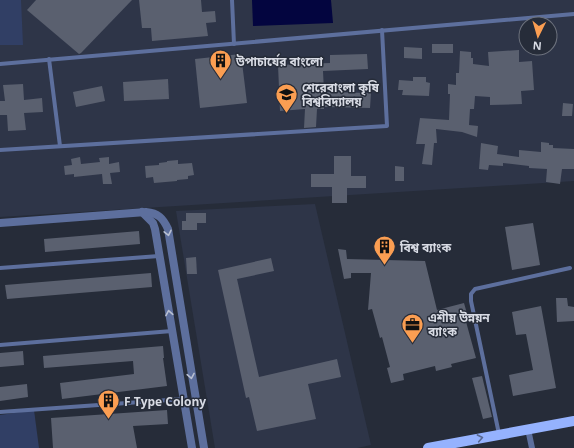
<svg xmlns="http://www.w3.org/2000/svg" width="574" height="448" font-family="'Open Sans','Noto Sans Bengali',sans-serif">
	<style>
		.built { fill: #2e3548; fill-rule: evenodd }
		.green { fill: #313f65 }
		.water { fill: #03053f }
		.building { fill: #5a606f }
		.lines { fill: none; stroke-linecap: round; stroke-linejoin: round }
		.service { stroke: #5d6f9d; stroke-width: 4 }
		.pedestrian { stroke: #5d6f9d; stroke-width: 6 }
		.minor { stroke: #5d6f9d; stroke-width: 8 }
		.primary { stroke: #95b2fe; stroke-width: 10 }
		.oneway { stroke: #b9c0d2 }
		.oneway2 { stroke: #586892 }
		.labels { text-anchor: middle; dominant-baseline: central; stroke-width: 3; stroke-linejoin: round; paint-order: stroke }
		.poi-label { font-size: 12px; font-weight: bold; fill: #d8dbe4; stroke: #262c39; text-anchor: start }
	</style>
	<rect width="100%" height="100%" fill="#262c39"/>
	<g class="built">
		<path d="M 0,0 L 574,0 L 574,181 L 0,217 ZM 526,24 L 550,24 L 550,48 L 526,48 Z"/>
		<polygon points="315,204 371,445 357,448 215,448 176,211"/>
	</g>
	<g class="green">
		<polygon points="0,0 21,0 23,45 0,45"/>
		<polygon points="34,410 39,448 0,448 0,415"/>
	</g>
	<polygon class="water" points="252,0 331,0 333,23 253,26"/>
	<g class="building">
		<polygon points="36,0 132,0 81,53 79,54 27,10"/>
		<polygon points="139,0 201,0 202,12 215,11 216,22 206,23 208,36 152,41 151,28 142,28"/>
		<rect x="432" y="44" width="21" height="9"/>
		<polygon points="404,47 422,48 422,59 404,58"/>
		<polygon points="519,50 519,62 532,61 534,90 521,91 522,104 490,105 490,97 475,96 474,109 470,109 469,125 478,126 477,137 462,132 436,129 437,143 434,143 432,165 422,164 425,144 416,144 420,118 449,120 450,94 448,94 448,84 456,85 456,73 459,73 460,51 471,52 471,58 473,58 473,64 489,66 488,52"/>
		<polygon points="241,54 247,103 200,108 195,59"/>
		<polygon points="367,54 368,69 323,71 324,92 371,93 370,108 324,107 324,109 317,109 316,127 304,128 305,109 280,111 278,65 330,63 330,55"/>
		<polygon points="413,77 426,77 426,82 430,83 429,96 402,95 403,90 398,90 399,80 413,81"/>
		<polygon points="168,79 169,99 124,101 123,82"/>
		<polygon points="23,84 24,100 42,98 43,112 24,113 26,130 8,131 7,115 0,115 0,101 5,101 3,85"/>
		<polygon points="102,86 105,101 76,107 73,92"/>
		<polygon points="563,103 573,104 572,116 562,116"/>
		<polygon points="541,142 549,143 549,145 553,145 553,148 574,149 574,169 562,169 560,184 546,182 547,169 529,168 529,166 503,163 503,166 489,165 488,170 479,169 481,143 498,146 497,154 519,157 519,150 541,152"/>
		<polygon points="334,156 351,156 351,176 366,176 366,188 347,188 347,203 332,203 332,187 311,187 311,174 334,174"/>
		<polygon points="80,157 81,164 100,162 99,158 109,157 109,164 119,162 120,172 110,173 112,184 103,184 102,174 74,177 74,174 65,175 64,166 72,165 71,159"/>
		<polygon points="178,160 178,164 192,163 194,175 188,176 188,179 177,180 177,181 154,183 153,177 146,178 145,166 159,165 159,163 167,162 167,161"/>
		<polygon points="395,166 404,167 404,181 395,181"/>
		<polygon points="186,213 206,213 206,223 197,223 197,230 182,230 182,221 186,221"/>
		<polygon points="533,223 540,265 512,270 505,227"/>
		<polygon points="139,231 140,244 45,252 44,239"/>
		<polygon points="338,249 346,250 347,259 425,261 437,310 464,303 468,317 465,318 476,358 451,364 452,367 436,371 435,366 403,374 404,380 391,383 387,368 390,367 382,337 380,338 372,309 368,310 371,273 351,273 351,278 344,279"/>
		<polygon points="196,257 197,274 187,274 186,258"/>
		<polygon points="271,258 274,271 237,279 259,377 337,359 341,377 308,384 316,419 257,431 249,397 246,398 218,270"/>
		<polygon points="151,273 152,287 7,299 5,285"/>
		<polygon points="556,298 567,298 568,306 574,307 574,321 557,322"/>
		<polygon points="541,306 556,388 513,396 509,375 533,370 526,334 516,335 512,312"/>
		<polygon points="163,346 164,358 163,358 167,386 62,399 60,383 134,374 133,361 44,368 43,356"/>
		<polygon points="23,351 24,365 0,367 0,353"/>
		<polygon points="482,376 492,417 483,419 472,378"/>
		<polygon points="27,384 28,397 0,401 0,387"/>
		<polygon points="167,410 168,424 133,426 137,448 53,448 51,418"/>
	</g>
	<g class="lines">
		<g class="service">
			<polyline points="232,0 234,44"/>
			<polyline points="49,59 60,146"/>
			<polyline points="0,64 574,14"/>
			<polyline points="0,150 387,126 382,30"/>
			<polyline points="0,268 159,256"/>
			<polyline points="0,345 172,331"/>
			<polyline points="0,412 183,399"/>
			<polyline points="499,434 471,301 471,294 475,289 570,268"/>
		</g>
		<polyline class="pedestrian" points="528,429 532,448"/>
		<g class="minor">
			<polyline points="142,212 153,223 155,229 192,448"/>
			<path d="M 0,223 L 146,212 C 158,213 163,218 168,229 L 204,448"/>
		</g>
		<polyline class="primary" points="428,448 574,421"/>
	</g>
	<defs><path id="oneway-chevron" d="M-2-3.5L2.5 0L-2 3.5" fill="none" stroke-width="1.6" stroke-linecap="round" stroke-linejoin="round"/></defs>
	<g class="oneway">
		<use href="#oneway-chevron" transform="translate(168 233) rotate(78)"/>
		<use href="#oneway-chevron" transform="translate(169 313) rotate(-100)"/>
		<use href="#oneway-chevron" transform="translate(191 376) rotate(80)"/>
	</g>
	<use class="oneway2" href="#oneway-chevron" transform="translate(480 438) rotate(-11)"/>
	<defs>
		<symbol id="building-pin" viewBox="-11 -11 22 30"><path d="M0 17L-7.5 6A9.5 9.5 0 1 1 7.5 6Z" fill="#fb9e52" stroke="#262c39"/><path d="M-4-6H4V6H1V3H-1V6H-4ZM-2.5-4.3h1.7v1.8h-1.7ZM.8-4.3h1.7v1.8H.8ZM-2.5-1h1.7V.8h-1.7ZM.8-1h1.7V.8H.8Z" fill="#111"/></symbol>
		<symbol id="university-pin" viewBox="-11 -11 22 30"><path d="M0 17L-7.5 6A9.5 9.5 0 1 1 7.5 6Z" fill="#fb9e52" stroke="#262c39"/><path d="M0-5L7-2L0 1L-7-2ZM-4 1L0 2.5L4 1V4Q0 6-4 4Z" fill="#111"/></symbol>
		<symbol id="office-pin" viewBox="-11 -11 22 30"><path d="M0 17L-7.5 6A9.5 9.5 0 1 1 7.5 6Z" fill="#fb9e52" stroke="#262c39"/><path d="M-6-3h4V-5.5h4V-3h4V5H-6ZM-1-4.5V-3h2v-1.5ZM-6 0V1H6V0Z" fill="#111"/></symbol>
	</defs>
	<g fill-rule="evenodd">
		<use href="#building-pin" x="208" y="48" width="25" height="34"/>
		<use href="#university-pin" x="274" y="82" width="25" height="34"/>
		<use href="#building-pin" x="372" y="234" width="25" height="34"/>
		<use href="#office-pin" x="400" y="312" width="25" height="34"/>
		<use href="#building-pin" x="96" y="388" width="25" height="34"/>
	</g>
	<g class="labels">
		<g class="poi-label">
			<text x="236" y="61">উপাচার্যের বাংলো</text>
			<text x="302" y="87">শেরেবাংলা কৃষি<tspan x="302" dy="14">বিশ্ববিদ্যালয়</tspan></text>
			<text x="400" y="247">বিশ্ব ব্যাংক</text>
			<text x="428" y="317">এশীয় উন্নয়ন<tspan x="428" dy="14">ব্যাংক</tspan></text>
			<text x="124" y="401">F Type Colony</text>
		</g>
	</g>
	<g transform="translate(538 36) rotate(185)"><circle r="19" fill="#262c39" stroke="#6d727d"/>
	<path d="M0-3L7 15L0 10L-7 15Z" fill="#fb9e52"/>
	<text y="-6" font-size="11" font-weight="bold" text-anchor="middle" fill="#d8dbe4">N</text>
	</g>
</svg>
